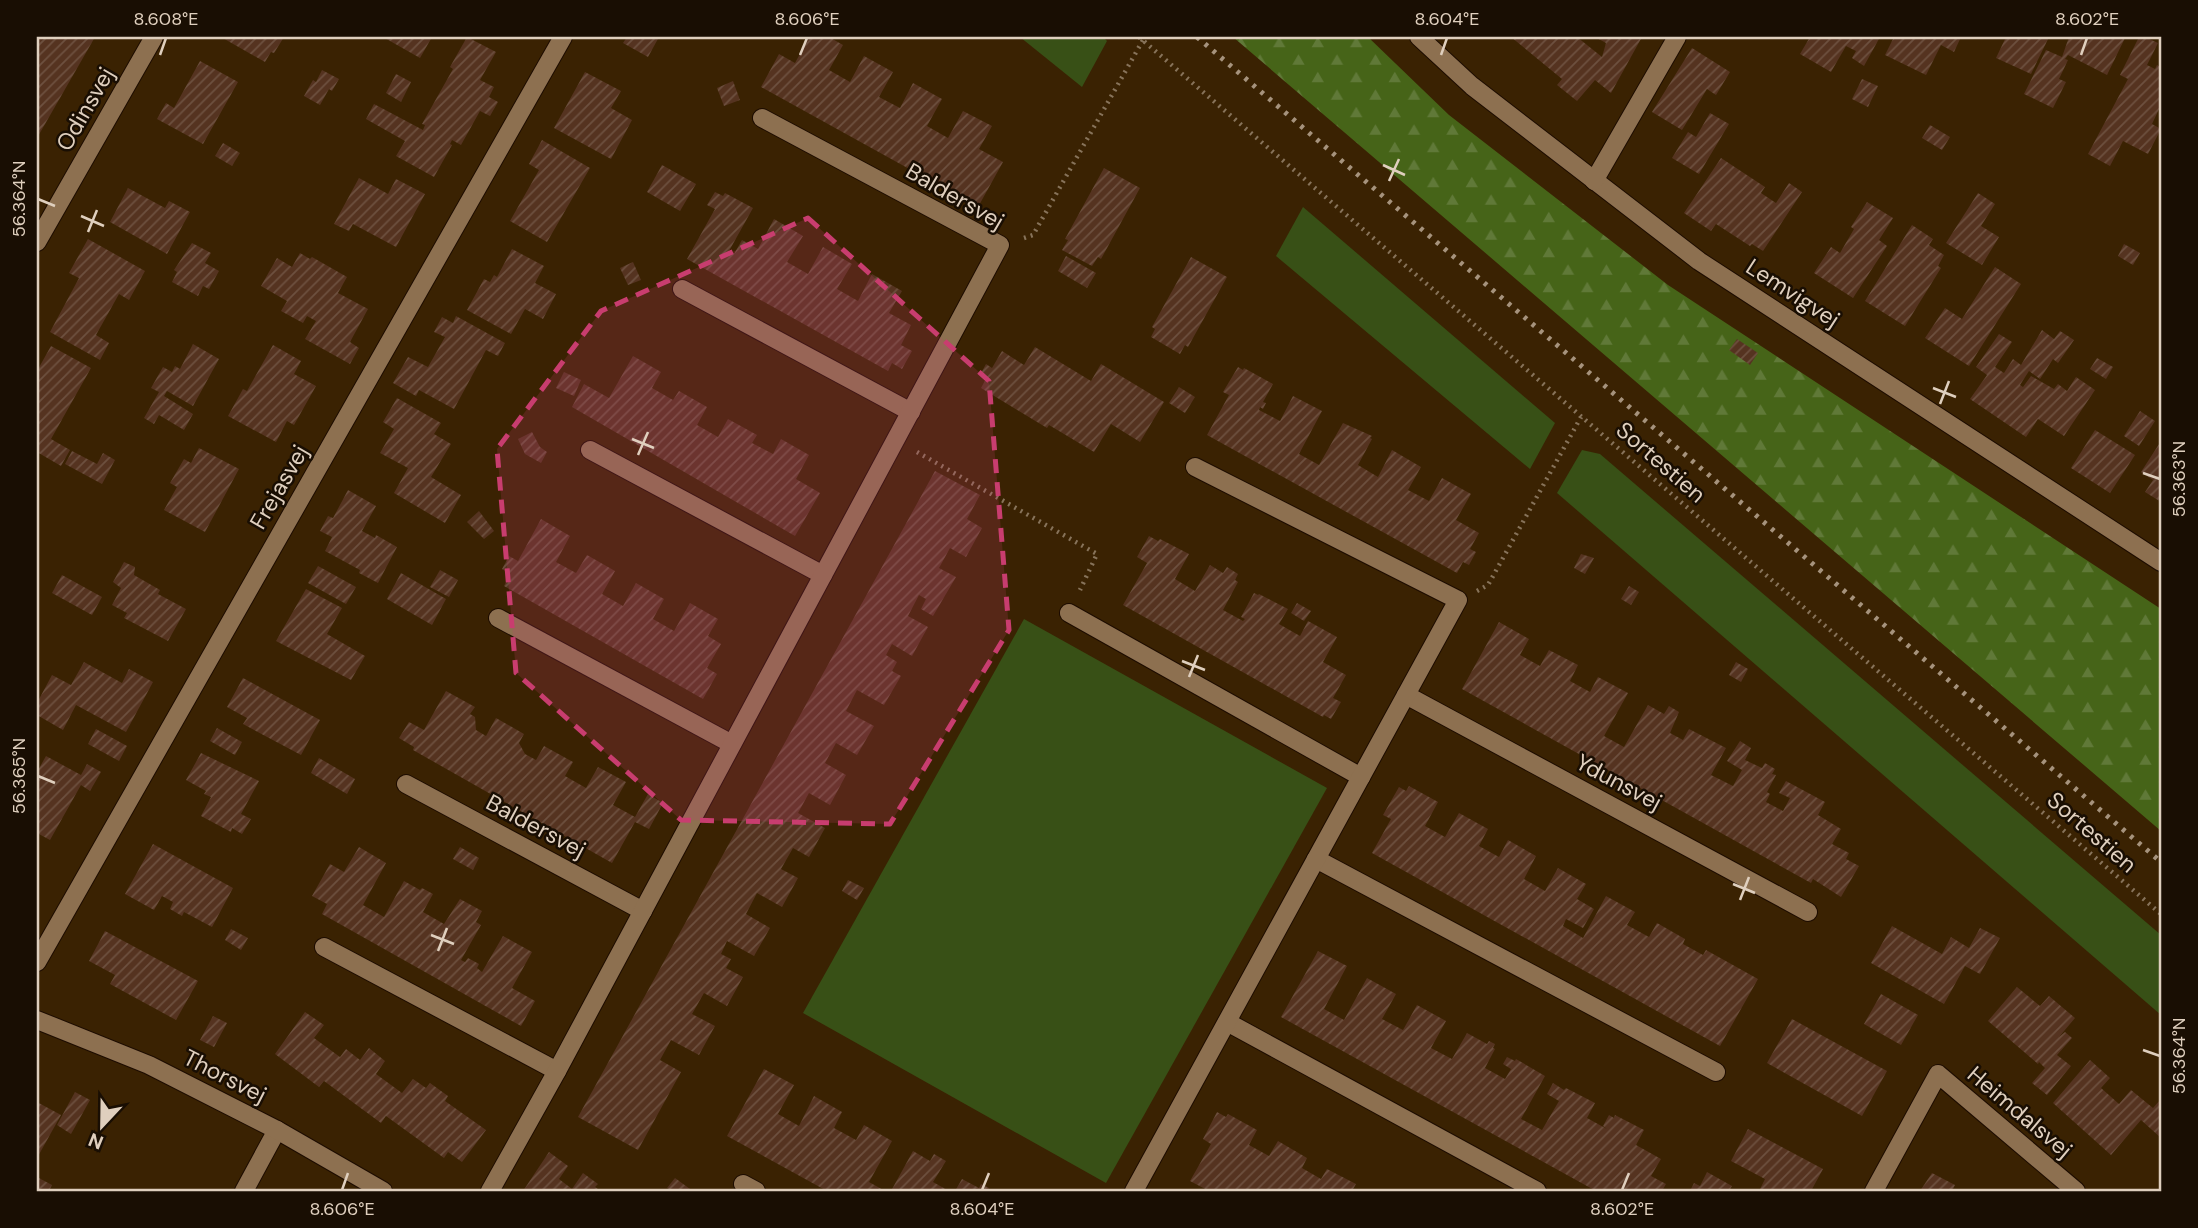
<svg xmlns="http://www.w3.org/2000/svg" width="2198" height="1228" font-family="'DM Sans',sans-serif">
	<style>
		.green { fill: #385016 }
		.forest { fill: url(#forest-firs) }
		.building { fill: url(#building-hatch) }
		.lines { fill: none; stroke-linecap: round; stroke-linejoin: round }
		.minor-casing { stroke: #1d0c00; stroke-width: 20 }
		.tertiary-casing { stroke: #1d0c00; stroke-width: 20 }
		.path { stroke: #87735a; stroke-width: 4.5; stroke-dasharray: 2 5; stroke-linecap: butt }
		.minor { stroke: #8d7050; stroke-width: 18 }
		.tertiary { stroke: #8d7050; stroke-width: 18 }
		.rail { stroke: #a6937d; stroke-width: 5; stroke-dasharray: 3.5 7; stroke-linecap: butt }
		.marked { fill: #c83d6f; fill-opacity: 0.2; stroke: #c83d6f; stroke-width: 5; stroke-dasharray: 14 9; stroke-linejoin: round }
		.ticks { fill: none; stroke: #dfcfbe; stroke-width: 2.5 }
		.labels { text-anchor: middle; dominant-baseline: central; stroke-width: 5; stroke-linejoin: round; paint-order: stroke }
		.street-label { font-size: 23px; fill: #dfcfbe; stroke: #190e03 }
		.neatline { fill: none; stroke: #dfcfbe; stroke-width: 2.5 }
		.ticks-label { font-size: 18px; text-anchor: middle; fill: #dfcfbe }
	</style>
	<defs>
		<pattern id="forest-firs" width="22" height="20" patternUnits="userSpaceOnUse" patternTransform="scale(1.75)"><rect width="22" height="20" fill="#466418"/><path d="M5 1l3.5 6h-7zM16 11l3.5 6h-7z" fill="#607938"/></pattern>
		<pattern id="building-hatch" width="6" height="6" patternUnits="userSpaceOnUse" patternTransform="scale(1.75)"><rect width="6" height="6" fill="#553320"/><path d="M-1 1l2-2M0 6l6-6M5 7l2-2" fill="none" stroke="#6d503f"/></pattern>
	</defs>
	<rect width="100%" height="100%" fill="#3a2202"/>
	<g class="green">
		<polygon points="1020,37 1103,37 1107,41 1082,87"/>
		<polygon points="1303,207 1555,423 1530,469 1276,256"/>
		<polygon points="1582,450 1600,454 2161,935 2161,1015 1557,493"/>
		<polygon points="1024,619 1327,788 1106,1183 803,1013"/>
	</g>
	<polygon class="forest" points="1233,37 1368,37 1449,115 1668,285 2161,609 2161,831"/>
	<g class="building">
		<polygon points="39,37 95,37 37,138 37,41"/>
		<polygon points="221,37 284,37 274,53 271,52 265,62"/>
		<polygon points="383,37 432,37 420,58"/>
		<polygon points="467,37 496,52 480,80 494,87 489,97 498,102 490,116 480,111 461,145 452,140 450,144 452,145 434,177 396,156 405,141 366,119 374,104 423,130 425,125 422,124 453,69 450,67"/>
		<polygon points="627,37 659,37 648,57 623,43"/>
		<polygon points="809,37 829,37 843,45 829,70 850,82 864,56 893,72 879,97 900,108 913,83 942,99 927,126 948,138 963,111 992,126 979,149 1003,162 978,207 761,87 779,54 795,63"/>
		<polygon points="1511,37 1577,37 1602,57 1606,43 1595,37 1642,37 1611,93 1595,80 1577,101 1557,85 1562,79"/>
		<polygon points="1810,37 1880,37 1864,66 1852,58 1856,51 1846,46 1831,72 1800,54"/>
		<polygon points="1894,37 1961,37 1954,52 1941,45 1926,75 1885,55"/>
		<polygon points="2006,37 2049,37 2031,74 1996,58"/>
		<polygon points="2069,37 2125,38 2107,75 2068,55 2065,59 2068,60 2059,79 2066,82 2053,108 2024,94 2046,50 2062,57"/>
		<polygon points="2139,37 2145,37 2158,43 2147,65 2155,69 2157,65 2161,67 2161,105 2152,124 2161,129 2148,154 2123,141 2110,166 2088,154 2128,79 2120,75"/>
		<polygon points="1692,48 1730,72 1716,95 1707,89 1682,130 1652,112"/>
		<polygon points="200,61 238,82 203,144 157,119 166,103 174,108"/>
		<polygon points="322,70 339,79 332,91 329,89 320,105 304,96 313,80 316,82"/>
		<polygon points="585,72 621,91 611,108 632,120 611,159 554,128"/>
		<polygon points="396,74 411,82 401,102 386,93"/>
		<polygon points="1862,79 1878,86 1868,107 1852,99"/>
		<polygon points="733,81 740,100 724,106 717,88"/>
		<polygon points="1710,113 1729,124 1699,174 1672,158 1688,132 1696,137"/>
		<polygon points="1930,125 1950,137 1942,150 1922,138"/>
		<polygon points="542,140 590,168 547,242 510,221 539,170 529,164"/>
		<polygon points="223,143 240,153 232,166 215,156"/>
		<polygon points="1721,158 1765,187 1761,193 1776,203 1789,183 1802,192 1763,251 1752,244 1750,246 1716,224 1711,231 1684,213"/>
		<polygon points="662,165 696,184 680,211 647,192"/>
		<polygon points="1104,168 1140,188 1101,259 1098,257 1092,266 1062,250 1068,240 1065,239"/>
		<polygon points="359,178 388,194 396,179 425,194 396,247 353,224 349,231 334,224"/>
		<polygon points="128,188 165,208 169,201 190,212 167,254 110,222"/>
		<polygon points="715,192 723,196 725,193 753,208 729,251 734,254 742,240 758,249 774,219 803,236 787,262 808,274 823,247 852,264 837,289 858,301 872,274 902,291 889,313 911,325 901,345 912,351 902,369 892,363 888,371 687,259 715,209 707,205"/>
		<polygon points="1978,193 1995,204 1981,226 1999,237 1982,265 1946,243"/>
		<polygon points="1867,202 1893,218 1879,240 1887,246 1853,298 1814,273 1831,247 1840,253 1854,229 1851,227"/>
		<polygon points="1912,225 1933,239 1929,245 1944,255 1938,266 1941,268 1905,326 1865,301"/>
		<polygon points="88,239 145,271 129,300 119,294 96,335 109,343 100,360 50,332 79,278 69,273"/>
		<polygon points="192,243 211,253 205,263 219,271 209,289 203,286 198,296 172,282 177,272 174,270"/>
		<polygon points="2124,244 2140,253 2133,265 2118,256"/>
		<polygon points="512,249 544,266 535,283 556,294 543,319 525,309 511,334 467,310 484,279 490,282 494,275 497,277"/>
		<polygon points="300,253 310,259 312,257 347,277 338,293 368,309 350,342 359,348 350,364 305,339 316,321 307,316 303,323 281,311 287,301 261,286 277,258 292,267"/>
		<polygon points="1066,256 1096,273 1087,288 1058,271"/>
		<polygon points="1191,257 1227,277 1188,347 1185,345 1180,354 1151,337 1155,329 1152,327"/>
		<polygon points="633,262 641,280 628,285 620,268"/>
		<polygon points="1995,267 2021,284 1969,366 1925,338 1945,308 1962,319"/>
		<polygon points="456,316 505,343 498,356 486,350 454,409 419,390 416,396 393,383 408,357 428,367 445,337 434,332 442,317 453,323"/>
		<polygon points="2042,330 2054,339 2060,331 2074,340 2058,363 2053,359 2040,379 2029,371 2020,385 2023,387 2031,376 2054,389 2058,384 2067,391 2076,377 2095,390 2064,436 2038,419 2026,437 1970,399 1987,375 1976,367 1999,334 2012,342 1995,367 2004,373 2013,359 2021,365"/>
		<polygon points="1737,339 1758,353 1750,365 1729,350"/>
		<polygon points="193,344 219,359 193,406 167,391 164,396 193,414 184,430 159,415 154,424 144,418 159,392 151,388 163,367 172,372 175,366 180,369"/>
		<polygon points="273,345 301,361 294,374 316,386 294,425 287,421 276,442 228,416 243,389 247,391"/>
		<polygon points="51,346 91,368 51,439 70,450 61,466 37,452 37,371"/>
		<polygon points="1035,347 1091,381 1101,364 1164,402 1140,442 1111,424 1094,452 1049,425 1047,428 981,388 986,379 980,375 986,364 992,368 1002,351 1024,365"/>
		<polygon points="633,356 661,372 652,388 673,400 679,391 707,407 697,425 718,437 728,419 757,435 752,443 773,454 781,439 809,455 796,479 820,493 795,536 572,407 584,384 609,398"/>
		<polygon points="2097,358 2113,367 2106,379 2090,369"/>
		<polygon points="1238,367 1243,370 1244,368 1273,384 1263,402 1266,403 1263,409 1260,407 1259,410 1280,421 1293,396 1322,411 1299,454 1319,465 1343,423 1372,436 1370,438 1372,439 1358,465 1378,477 1392,450 1421,467 1408,490 1429,501 1442,478 1471,494 1456,520 1479,533 1470,549 1476,552 1469,565 1463,562 1457,573 1207,435 1229,395 1223,392"/>
		<polygon points="564,372 581,380 574,396 556,388"/>
		<polygon points="1179,387 1195,397 1185,413 1169,403"/>
		<polygon points="397,398 441,423 434,434 451,444 431,477 461,495 445,523 394,493 408,468 380,453 394,429 383,422"/>
		<polygon points="2140,411 2155,421 2139,446 2124,436"/>
		<polygon points="2095,430 2135,455 2110,493 2071,468"/>
		<polygon points="532,432 540,447 547,452 541,463 525,454 518,439"/>
		<polygon points="2161,441 2161,502 2145,492 2153,480 2141,472"/>
		<polygon points="199,448 239,469 205,532 164,510 177,487 170,483 184,459 191,463"/>
		<polygon points="72,451 97,464 103,453 115,460 102,484 65,464"/>
		<polygon points="935,471 980,495 967,519 982,528 966,557 950,548 939,568 956,577 933,616 921,609 926,599 919,595 908,616 928,627 912,656 892,644 886,655 897,662 892,671 901,676 884,705 857,690 846,711 874,726 857,755 836,743 825,763 846,775 830,805 809,793 798,813 825,828 809,857 793,848 781,869 798,878 782,907 757,893 746,914 770,928 754,956 727,941 721,954 731,959 726,968 743,977 727,1006 704,993 692,1014 715,1026 699,1055 671,1040 660,1060 681,1072 638,1150 578,1117"/>
		<polygon points="348,490 376,506 362,531 375,538 376,535 397,547 378,583 359,573 360,570 325,551 332,537 320,531 328,516 333,518"/>
		<polygon points="479,511 494,531 484,539 467,522"/>
		<polygon points="541,519 570,536 556,562 576,573 587,555 615,571 602,594 623,606 636,583 664,599 653,619 674,631 690,603 718,619 708,636 721,644 707,668 717,674 703,699 504,586 510,574 502,569 509,556 518,561"/>
		<polygon points="1149,536 1158,541 1160,539 1189,554 1175,579 1195,591 1210,565 1223,573 1227,567 1238,574 1235,580 1238,582 1223,610 1243,621 1245,619 1241,617 1254,593 1258,595 1259,594 1288,609 1279,624 1300,636 1308,621 1337,637 1323,662 1346,675 1333,698 1341,702 1331,719 1324,715 1323,717 1123,605 1147,563 1137,557"/>
		<polygon points="1581,554 1594,558 1585,574 1574,568"/>
		<polygon points="124,562 135,567 134,575 160,590 158,594 186,609 168,641 124,618 127,613 112,605 121,588 113,582"/>
		<polygon points="318,566 356,587 346,604 308,583"/>
		<polygon points="440,570 458,580 449,597 430,587"/>
		<polygon points="401,573 446,599 432,625 387,599"/>
		<polygon points="62,575 102,597 92,615 52,593"/>
		<polygon points="1629,586 1639,592 1631,605 1621,599"/>
		<polygon points="306,589 342,608 327,634 365,656 351,680 276,641"/>
		<polygon points="1297,603 1311,611 1304,621 1291,613"/>
		<polygon points="1499,622 1529,639 1520,655 1540,666 1549,650 1578,665 1570,681 1590,692 1598,677 1628,693 1604,736 1624,747 1648,705 1664,714 1669,706 1679,712 1670,733 1683,740 1689,729 1726,748 1711,775 1733,786 1742,770 1727,761 1740,741 1751,748 1745,760 1762,768 1765,763 1775,769 1772,774 1776,775 1767,792 1770,794 1766,802 1783,811 1790,798 1779,793 1786,781 1825,802 1818,815 1841,829 1832,844 1849,853 1846,859 1859,866 1841,897 1813,879 1811,883 1462,689"/>
		<polygon points="84,662 122,683 129,669 153,682 126,732 76,705 63,730 37,715 37,703 52,675 71,685"/>
		<polygon points="1736,662 1748,669 1741,682 1729,675"/>
		<polygon points="243,678 320,720 301,755 243,724 247,718 227,707"/>
		<polygon points="446,691 475,707 470,714 475,717 476,730 486,736 496,718 524,734 519,743 525,754 536,760 544,746 573,762 565,776 586,788 598,767 626,782 613,805 635,817 648,794 663,803 649,829 635,822 612,863 413,750 414,747 399,738 409,722 424,730"/>
		<polygon points="217,728 242,742 235,755 210,741"/>
		<polygon points="96,729 127,746 119,761 88,744"/>
		<polygon points="201,753 259,781 241,814 251,819 242,834 232,828 231,832 201,816 211,797 204,794 206,791 186,780"/>
		<polygon points="46,756 81,775 87,764 101,772 90,791 81,785 50,840 37,833 37,772"/>
		<polygon points="319,758 355,779 347,794 311,773"/>
		<polygon points="1409,786 1438,802 1425,826 1445,837 1459,813 1488,829 1479,846 1499,857 1508,840 1536,856 1524,879 1545,891 1558,868 1586,884 1577,899 1594,909 1583,928 1566,919 1563,926 1583,938 1606,896 1635,912 1627,925 1649,937 1657,923 1685,939 1683,944 1703,955 1706,950 1758,979 1720,1046 1372,853 1391,819 1383,815 1399,787 1406,791"/>
		<polygon points="153,844 233,888 212,927 184,912 182,916 170,909 173,902 162,896 154,910 125,894"/>
		<polygon points="359,847 386,863 363,905 384,917 404,881 420,890 422,888 433,894 423,912 444,924 460,899 482,911 476,922 481,925 461,960 465,962 468,958 479,964 477,968 482,972 503,936 532,952 512,988 535,1001 521,1026 322,914 327,904 312,896 330,864 344,872"/>
		<polygon points="460,847 479,858 473,870 453,859"/>
		<polygon points="848,880 864,888 857,900 842,891"/>
		<polygon points="1892,926 1942,954 1951,937 1969,948 1980,928 2000,938 1980,974 1965,966 1944,1004 1871,963"/>
		<polygon points="231,929 248,938 241,950 225,940"/>
		<polygon points="105,931 198,981 176,1020 110,984 115,975 89,961"/>
		<polygon points="1318,951 1347,966 1324,1009 1344,1020 1367,978 1396,994 1382,1019 1403,1030 1417,1005 1446,1021 1431,1048 1452,1059 1467,1033 1487,1044 1489,1041 1495,1044 1493,1048 1495,1049 1485,1068 1505,1079 1511,1069 1503,1064 1507,1057 1515,1061 1516,1059 1545,1076 1521,1119 1542,1130 1559,1101 1547,1094 1553,1083 1564,1090 1566,1088 1595,1103 1587,1118 1607,1129 1603,1126 1609,1115 1614,1118 1615,1115 1644,1130 1636,1145 1661,1159 1651,1176 1666,1184 1662,1191 1596,1191 1281,1017"/>
		<polygon points="2017,987 2040,1006 2049,996 2075,1018 2059,1037 2065,1032 2072,1038 2057,1055 2071,1066 2047,1095 2032,1083 2045,1068 2039,1062 2038,1064 1988,1021"/>
		<polygon points="1881,994 1918,1015 1901,1045 1864,1024"/>
		<polygon points="305,1012 324,1025 314,1038 340,1057 346,1049 360,1060 369,1048 385,1061 376,1074 402,1093 413,1079 426,1088 430,1083 448,1096 445,1101 486,1130 462,1162 448,1152 444,1158 386,1116 381,1123 324,1081 319,1087 275,1054"/>
		<polygon points="213,1016 227,1023 214,1047 200,1040"/>
		<polygon points="1792,1019 1887,1071 1862,1116 1767,1063"/>
		<polygon points="2090,1060 2110,1078 2101,1088 2119,1104 2131,1090 2153,1108 2161,1099 2161,1138 2141,1120 2111,1155 2053,1103"/>
		<polygon points="764,1069 794,1085 778,1114 799,1126 814,1096 842,1112 834,1128 856,1140 864,1125 892,1141 869,1182 885,1191 827,1191 727,1136"/>
		<polygon points="75,1092 90,1100 71,1134 57,1125"/>
		<polygon points="37,1102 61,1115 37,1158"/>
		<polygon points="1217,1112 1226,1117 1228,1114 1257,1130 1249,1145 1269,1156 1278,1141 1307,1158 1302,1168 1321,1179 1327,1169 1356,1184 1352,1191 1209,1191 1190,1181 1211,1144 1203,1139"/>
		<polygon points="1748,1129 1823,1169 1811,1191 1759,1191 1765,1179 1731,1161"/>
		<polygon points="913,1151 930,1161 934,1154 946,1161 933,1182 949,1191 891,1191"/>
		<polygon points="549,1152 568,1166 559,1179 572,1189 583,1173 598,1184 595,1187 601,1191 523,1191"/>
		<polygon points="1707,1172 1732,1186 1729,1191 1690,1191 1694,1183 1700,1186"/>
		<polygon points="1932,1173 1955,1185 1952,1191 1920,1191"/>
		<polygon points="37,1177 52,1185 49,1191 37,1191"/>
		<polygon points="675,1178 690,1189 688,1191 672,1191 667,1188"/>
		<polygon points="962,1179 979,1188 981,1184 989,1188 987,1191 955,1191"/>
	</g>
	<g class="lines">
		<defs>
			<g id="minor">
				<polyline points="1419,37 1472,86 1699,261 2161,562"/>
				<polyline points="1594,181 1677,37"/>
				<polyline points="37,242 154,37"/>
				<polyline points="682,289 911,412"/>
				<polyline points="590,450 823,575"/>
				<polyline points="1069,613 1361,777"/>
				<polyline points="498,618 732,744"/>
				<polyline points="1406,695 1808,912"/>
				<polyline points="406,784 643,911"/>
				<polyline points="1316,859 1716,1072"/>
				<polyline points="324,947 557,1071"/>
				<polyline points="37,962 563,37"/>
				<polyline points="1227,1022 1537,1191"/>
				<polyline points="743,1184 756,1191"/>
				<polyline points="244,1191 277,1130"/>
				<polyline points="490,1191 557,1071 1000,245 762,118"/>
				<polyline points="1134,1191 1458,600 1195,467"/>
				<polyline points="1874,1191 1938,1074 2076,1191"/>
			</g>
			<polyline id="tertiary" points="37,1020 149,1065 277,1130 383,1191"/>
		</defs>
		<use href="#minor" class="minor-casing"/>
		<use href="#tertiary" class="tertiary-casing"/>
		<g class="path">
			<polyline points="1139,37 2161,914"/>
			<polyline points="1024,238 1033,235 1143,40"/>
			<polyline points="917,452 1097,554 1080,590"/>
			<polyline points="1477,591 1488,585 1581,417"/>
		</g>
		<use href="#minor" class="minor"/>
		<use href="#tertiary" class="tertiary"/>
		<polyline class="rail" points="1197,37 2161,862"/>
	</g>
	<path class="marked" d="M 808,218 L 989,381 L 1009,630 L 890,824 L 681,820 L 516,673 L 497,449 L 601,311 Z"/>
	<path class="ticks" d="M 160,55 L 166,38M 800,55 L 807,38M 1441,55 L 1447,38M 2081,55 L 2087,38M 1383,165 L 1405,175M 1389,181 L 1399,159M 38,199 L 55,206M 81,216 L 104,226M 88,232 L 97,210M 1933,388 L 1956,397M 1940,404 L 1949,381M 632,439 L 654,448M 638,455 L 648,432M 2143,473 L 2160,479M 1182,661 L 1205,670M 1189,677 L 1198,655M 38,776 L 55,783M 1733,884 L 1755,893M 1740,900 L 1749,877M 431,935 L 454,944M 438,951 L 447,928M 2143,1050 L 2160,1056M 342,1190 L 348,1173M 982,1190 L 989,1173M 1622,1190 L 1629,1173"/>
	<g class="labels">
		<g class="street-label">
			<text transform="translate(85 109) rotate(-60)">Odinsvej</text>
			<text transform="translate(955 196) rotate(30)">Baldersvej</text>
			<text transform="translate(1793 293) rotate(33)">Lemvigvej</text>
			<text transform="translate(1661 462) rotate(41)">Sortestien</text>
			<text transform="translate(279 487) rotate(-60)">Frejasvej</text>
			<text transform="translate(1619 782) rotate(28)">Ydunsvej</text>
			<text transform="translate(536 826) rotate(28)">Baldersvej</text>
			<text transform="translate(2092 832) rotate(41)">Sortestien</text>
			<text transform="translate(225 1076) rotate(27)">Thorsvej</text>
			<text transform="translate(2020 1112) rotate(40)">Heimdalsvej</text>
		</g>
	</g>
	<rect width="2198" height="1228" fill="none" stroke="#190e03" stroke-width="77"/>
	<g transform="translate(102 1126) rotate(202)" stroke="#190e03" stroke-width="5" paint-order="stroke">
	<path d="M0-5L12 26L0 18L-12 26Z" fill="#dfcfbe"/>
	<text y="-10" font-size="19" font-weight="bold" text-anchor="middle" fill="#dfcfbe">N</text>
	</g>
	<rect x="38" y="38" width="2122" height="1152" class="neatline"/>
	<g class="ticks-label">
		<text x="166" y="25">8.608°E</text>
		<text x="807" y="25">8.606°E</text>
		<text x="1447" y="25">8.604°E</text>
		<text x="2087" y="25">8.602°E</text>
		<text transform="translate(19 199) rotate(-90)" y="6">56.364°N</text>
		<text transform="translate(2179 479) rotate(-90)" y="6">56.363°N</text>
		<text transform="translate(19 776) rotate(-90)" y="6">56.365°N</text>
		<text transform="translate(2179 1056) rotate(-90)" y="6">56.364°N</text>
		<text x="342" y="1215">8.606°E</text>
		<text x="982" y="1215">8.604°E</text>
		<text x="1622" y="1215">8.602°E</text>
	</g>
</svg>
